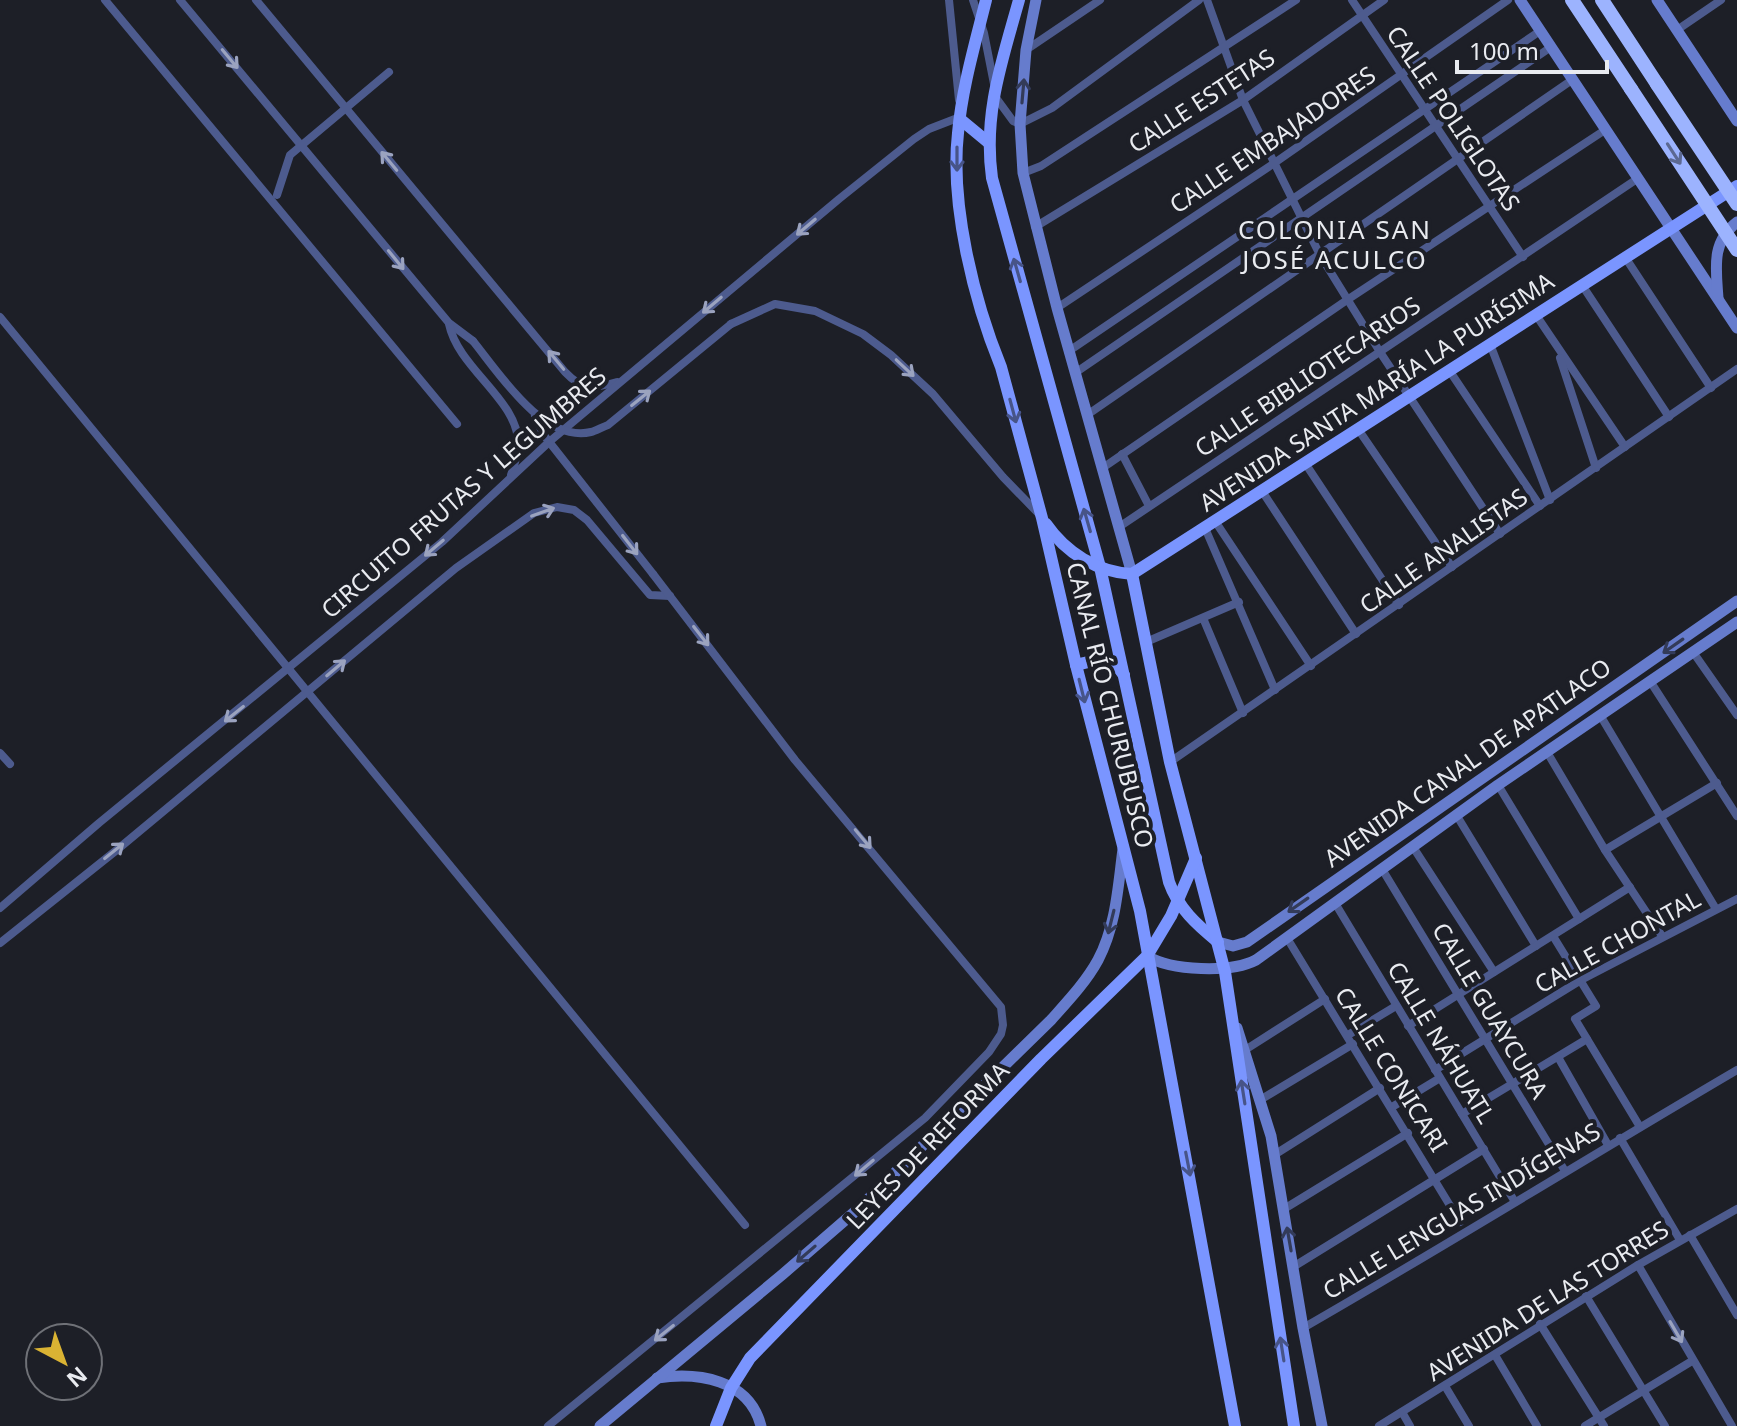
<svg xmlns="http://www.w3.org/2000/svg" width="1737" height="1426" font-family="'Noto Sans',sans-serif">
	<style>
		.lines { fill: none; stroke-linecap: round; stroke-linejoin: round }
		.street { stroke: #4d5b8e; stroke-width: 8 }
		.secondary { stroke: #667ccd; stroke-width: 11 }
		.primary { stroke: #7a95ff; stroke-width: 12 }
		.highway { stroke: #9cb3fe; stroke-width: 14 }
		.street-bridge { stroke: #4d5b8e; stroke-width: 8 }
		.highway-bridge { stroke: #9cb3fe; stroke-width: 14 }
		.oneway { stroke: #9ba3bf }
		.oneway2 { stroke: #333b59 }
		.oneway3 { stroke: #5c6992 }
		.oneway4 { stroke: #475488 }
		.labels { text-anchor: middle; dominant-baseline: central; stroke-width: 8; stroke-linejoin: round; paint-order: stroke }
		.street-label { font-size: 24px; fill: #e9ebf0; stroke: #1d1f27 }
		.neighbourhood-label { font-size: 26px; letter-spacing: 2px; fill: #e9ebf0; stroke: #1d1f27 }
	</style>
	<rect width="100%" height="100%" fill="#1d1f27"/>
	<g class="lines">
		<g class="street">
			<polyline points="105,0 457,424"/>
			<polyline points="180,0 449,323 473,341"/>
			<path d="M 256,0 L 565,372 C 583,391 593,389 617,382"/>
			<polyline points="949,0 959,100"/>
			<polyline points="973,0 984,33 994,84"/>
			<polyline points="1207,0 1243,100 1320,255 1380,352 1500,534"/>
			<polyline points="1352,0 1523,257"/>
			<polyline points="1677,30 1721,0"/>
			<polyline points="1026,50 1100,0"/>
			<polyline points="994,95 1013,121 1020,124 1052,108 1199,0"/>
			<polyline points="1023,173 1041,166 1296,0"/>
			<polyline points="1035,227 1243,100 1384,0"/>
			<polyline points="1625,257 1711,388"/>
			<polyline points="1582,285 1669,417"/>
			<polyline points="1057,308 1273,164 1508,0"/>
			<polyline points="1536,315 1625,447"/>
			<polyline points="0,317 745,1225"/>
			<path d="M 449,324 C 458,369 520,401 518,445 C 518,455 514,466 511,475"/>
			<polyline points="731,324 775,304 815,311 863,334 891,355 933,394 1003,477 1039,514"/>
			<polyline points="1490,344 1550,500"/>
			<polyline points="1069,351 1540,31"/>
			<polyline points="1560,358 1596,468"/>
			<polyline points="1449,370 1540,506"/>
			<polyline points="1075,373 1551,47"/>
			<polyline points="1087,415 1572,80"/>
			<polyline points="1358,429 1452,567"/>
			<polyline points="1122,454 1149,506"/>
			<polyline points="1305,463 1399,605"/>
			<polyline points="1104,467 1347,300 1605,130"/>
			<polyline points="1262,491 1356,634"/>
			<polyline points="1215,521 1311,666"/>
			<polyline points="1119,527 1637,179"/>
			<polyline points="1205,528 1275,690"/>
			<polyline points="1203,618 1243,713"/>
			<polyline points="1146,642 1239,602"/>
			<polyline points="1693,652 1737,715"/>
			<polyline points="1650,681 1737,816"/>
			<polyline points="1600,715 1716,909"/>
			<polyline points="1547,752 1605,850 1662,936"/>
			<polyline points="0,753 10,764"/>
			<polyline points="1170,762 1737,369"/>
			<polyline points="1498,785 1579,919"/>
			<polyline points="1457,816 1536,946"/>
			<polyline points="1413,847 1494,972"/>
			<polyline points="1605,850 1717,783"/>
			<polyline points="1382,869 1565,1171"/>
			<polyline points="1335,903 1515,1202"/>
			<polyline points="0,908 99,823 442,542 549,442 839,199 914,139 929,129 960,117"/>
			<polyline points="1553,936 1596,1006 1575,1019 1640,1127"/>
			<polyline points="1287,938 1460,1222"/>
			<polyline points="0,943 118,849 456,568 534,513 557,507 574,510 587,520 650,595 670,596"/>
			<polyline points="1408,1026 1630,887"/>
			<polyline points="1348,1035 1396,1006"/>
			<polyline points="1245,1050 1325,999"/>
			<polyline points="1558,1057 1608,1145"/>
			<polyline points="1435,1070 1581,980 1737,899"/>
			<polyline points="1260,1100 1353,1044"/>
			<polyline points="1392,1107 1440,1078"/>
			<polyline points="1462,1114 1587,1039"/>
			<polyline points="1620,1138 1680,1240"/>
			<polyline points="1274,1155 1380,1088"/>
			<polyline points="1284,1209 1408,1133"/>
			<polyline points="1690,1235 1737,1315"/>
			<polyline points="1638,1265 1732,1426"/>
			<polyline points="1293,1267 1484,1149"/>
			<polyline points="1586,1296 1665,1426"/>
			<polyline points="1540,1324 1604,1426"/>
			<path d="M 1303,1328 C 1449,1244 1592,1155 1737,1070"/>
			<polyline points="1495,1355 1537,1426"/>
			<polyline points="1445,1386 1469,1426"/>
			<polyline points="1402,1412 1410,1426"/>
			<polyline points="548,1426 925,1118 989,1052 1001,1034 1003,1025 1001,1007 795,760 653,574"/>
			<polyline points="1379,1426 1638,1265 1737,1209"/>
			<polyline points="1585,1426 1692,1361"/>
		</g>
		<g class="secondary">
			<polyline points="1036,0 1026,50 1020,124 1023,173 1057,308 1132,574"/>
			<polyline points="1520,0 1737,328"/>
			<polyline points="1657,0 1737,121"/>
			<path d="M 1718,298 C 1716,268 1711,242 1737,222"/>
			<polyline points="1218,942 1233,946 1247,942 1737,601"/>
			<path d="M 1147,956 C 1171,971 1231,973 1256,960 L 1498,785 L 1737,622"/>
			<polyline points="1237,1028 1271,1136 1303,1328 1322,1426"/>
			<path d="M 657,1378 C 698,1372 749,1379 761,1426"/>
			<path d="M 600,1426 L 783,1274 L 858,1209 L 1051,1020 C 1068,1001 1086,982 1098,960 C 1116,926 1118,887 1123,849"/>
		</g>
		<g class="primary">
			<path d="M 986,0 C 975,44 962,88 958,133 C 950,205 974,301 1001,367 L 1042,518 L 1076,665 L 1140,911 L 1235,1426"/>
			<path d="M 1019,0 C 1002,61 983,114 992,178 L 1100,567 L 1169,882 C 1178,908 1197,925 1218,942"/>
			<polyline points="960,119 989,143"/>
			<path d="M 1046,524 C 1066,553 1097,572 1132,574 L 1737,186"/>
			<polyline points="1132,574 1170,762 1225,972 1294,1426"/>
			<path d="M 1076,665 C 1097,660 1110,655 1124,675"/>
			<polyline points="716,1426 731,1388 750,1358 1041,1059 1147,956 1171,916 1196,858"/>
		</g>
		<g class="highway">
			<polyline points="1572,0 1631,89"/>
			<polyline points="1602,0 1657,84"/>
		</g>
		<g class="street-bridge">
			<polyline points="277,195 290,155 389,72"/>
			<path d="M 473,341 C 499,373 543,443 591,432 C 596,431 602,427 608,425 L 731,324"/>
			<polyline points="535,416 543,434 653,574"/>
		</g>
		<g class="highway-bridge">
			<polyline points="1657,84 1737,204"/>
			<polyline points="1631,89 1737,250"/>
		</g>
	</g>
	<defs><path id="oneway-shaft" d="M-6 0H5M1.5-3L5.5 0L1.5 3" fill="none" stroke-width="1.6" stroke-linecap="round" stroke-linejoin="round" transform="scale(2)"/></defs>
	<g class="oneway">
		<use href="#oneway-shaft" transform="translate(230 59) rotate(50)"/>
		<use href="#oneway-shaft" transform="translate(389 161) rotate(-130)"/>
		<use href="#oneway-shaft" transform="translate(806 227) rotate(140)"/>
		<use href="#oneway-shaft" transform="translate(396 260) rotate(51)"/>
		<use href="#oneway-shaft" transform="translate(712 305) rotate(140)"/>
		<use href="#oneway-shaft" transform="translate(556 360) rotate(-130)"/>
		<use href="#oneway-shaft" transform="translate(905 368) rotate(43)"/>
		<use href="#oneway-shaft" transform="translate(641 398) rotate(-39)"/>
		<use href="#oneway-shaft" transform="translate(543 512) rotate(-20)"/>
		<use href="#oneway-shaft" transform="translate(630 545) rotate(52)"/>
		<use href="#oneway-shaft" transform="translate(434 548) rotate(140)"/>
		<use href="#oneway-shaft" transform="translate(701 636) rotate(52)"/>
		<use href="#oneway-shaft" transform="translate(336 668) rotate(-40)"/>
		<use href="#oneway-shaft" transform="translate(234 714) rotate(141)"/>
		<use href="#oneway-shaft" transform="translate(863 839) rotate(50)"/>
		<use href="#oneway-shaft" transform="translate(114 851) rotate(-39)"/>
		<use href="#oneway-shaft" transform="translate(864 1168) rotate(140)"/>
		<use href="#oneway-shaft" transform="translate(1676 1332) rotate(60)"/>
		<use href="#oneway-shaft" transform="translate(664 1333) rotate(141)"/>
	</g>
	<g class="oneway2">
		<use href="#oneway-shaft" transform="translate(1023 91) rotate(-85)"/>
		<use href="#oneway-shaft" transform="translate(1673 646) rotate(145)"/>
		<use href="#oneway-shaft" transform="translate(1298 905) rotate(145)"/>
		<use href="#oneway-shaft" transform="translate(1111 922) rotate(104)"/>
		<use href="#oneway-shaft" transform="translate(1289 1239) rotate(-100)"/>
		<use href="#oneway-shaft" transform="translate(806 1254) rotate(139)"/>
	</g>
	<use class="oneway3" href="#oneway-shaft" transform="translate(1674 154) rotate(57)"/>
	<g class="oneway4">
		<use href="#oneway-shaft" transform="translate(957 159) rotate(90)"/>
		<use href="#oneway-shaft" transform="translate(1017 270) rotate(-106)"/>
		<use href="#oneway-shaft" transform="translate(1013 411) rotate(75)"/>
		<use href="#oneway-shaft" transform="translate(1087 520) rotate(-106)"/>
		<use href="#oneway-shaft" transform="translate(1082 691) rotate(76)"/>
		<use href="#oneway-shaft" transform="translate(1243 1092) rotate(-99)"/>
		<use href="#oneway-shaft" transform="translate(1188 1164) rotate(79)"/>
		<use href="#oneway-shaft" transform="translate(1282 1349) rotate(-99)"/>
	</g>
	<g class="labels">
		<g class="street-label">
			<text transform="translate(1201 100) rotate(-33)">CALLE ESTETAS</text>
			<text transform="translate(1454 118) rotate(56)">CALLE POLIGLOTAS</text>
			<text transform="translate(1272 139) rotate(-34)">CALLE EMBAJADORES</text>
			<text transform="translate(1307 376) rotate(-34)">CALLE BIBLIOTECARIOS</text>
			<text transform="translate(1376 391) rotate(-33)">AVENIDA SANTA MARÍA LA PURÍSIMA</text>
			<text transform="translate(463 492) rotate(-41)">CIRCUITO FRUTAS Y LEGUMBRES</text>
			<text transform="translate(1443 550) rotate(-35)">CALLE ANALISTAS</text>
			<text transform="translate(1111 705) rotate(76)">CANAL RÍO CHURUBUSCO</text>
			<text transform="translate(1467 762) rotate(-35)">AVENIDA CANAL DE APATLACO</text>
			<text transform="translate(1617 941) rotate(-29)">CALLE CHONTAL</text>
			<text transform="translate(1491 1010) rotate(59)">CALLE GUAYCURA</text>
			<text transform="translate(1442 1042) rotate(59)">CALLE NÁHUATL</text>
			<text transform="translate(1392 1069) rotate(58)">CALLE CONICARI</text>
			<text transform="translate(927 1145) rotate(-46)">LEYES DE REFORMA</text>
			<text transform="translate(1461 1210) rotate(-31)">CALLE LENGUAS INDÍGENAS</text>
			<text transform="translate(1547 1300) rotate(-32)">AVENIDA DE LAS TORRES</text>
		</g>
		<g class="neighbourhood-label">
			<text x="1335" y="229">COLONIA SAN<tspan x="1335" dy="30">JOSÉ ACULCO</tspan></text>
		</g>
	</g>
	<g transform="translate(64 1362) rotate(139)"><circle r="38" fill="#1d1f27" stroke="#6f7177" stroke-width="2"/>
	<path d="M0-6L14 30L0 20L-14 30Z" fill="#dab333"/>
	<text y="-12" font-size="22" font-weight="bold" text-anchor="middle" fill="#e9ebf0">N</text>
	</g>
	<path d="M1457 60v12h150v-12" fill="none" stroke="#e9ebf0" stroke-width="4"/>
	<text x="1469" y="60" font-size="24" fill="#e9ebf0" stroke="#1d1f27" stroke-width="6" paint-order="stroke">100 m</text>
</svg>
